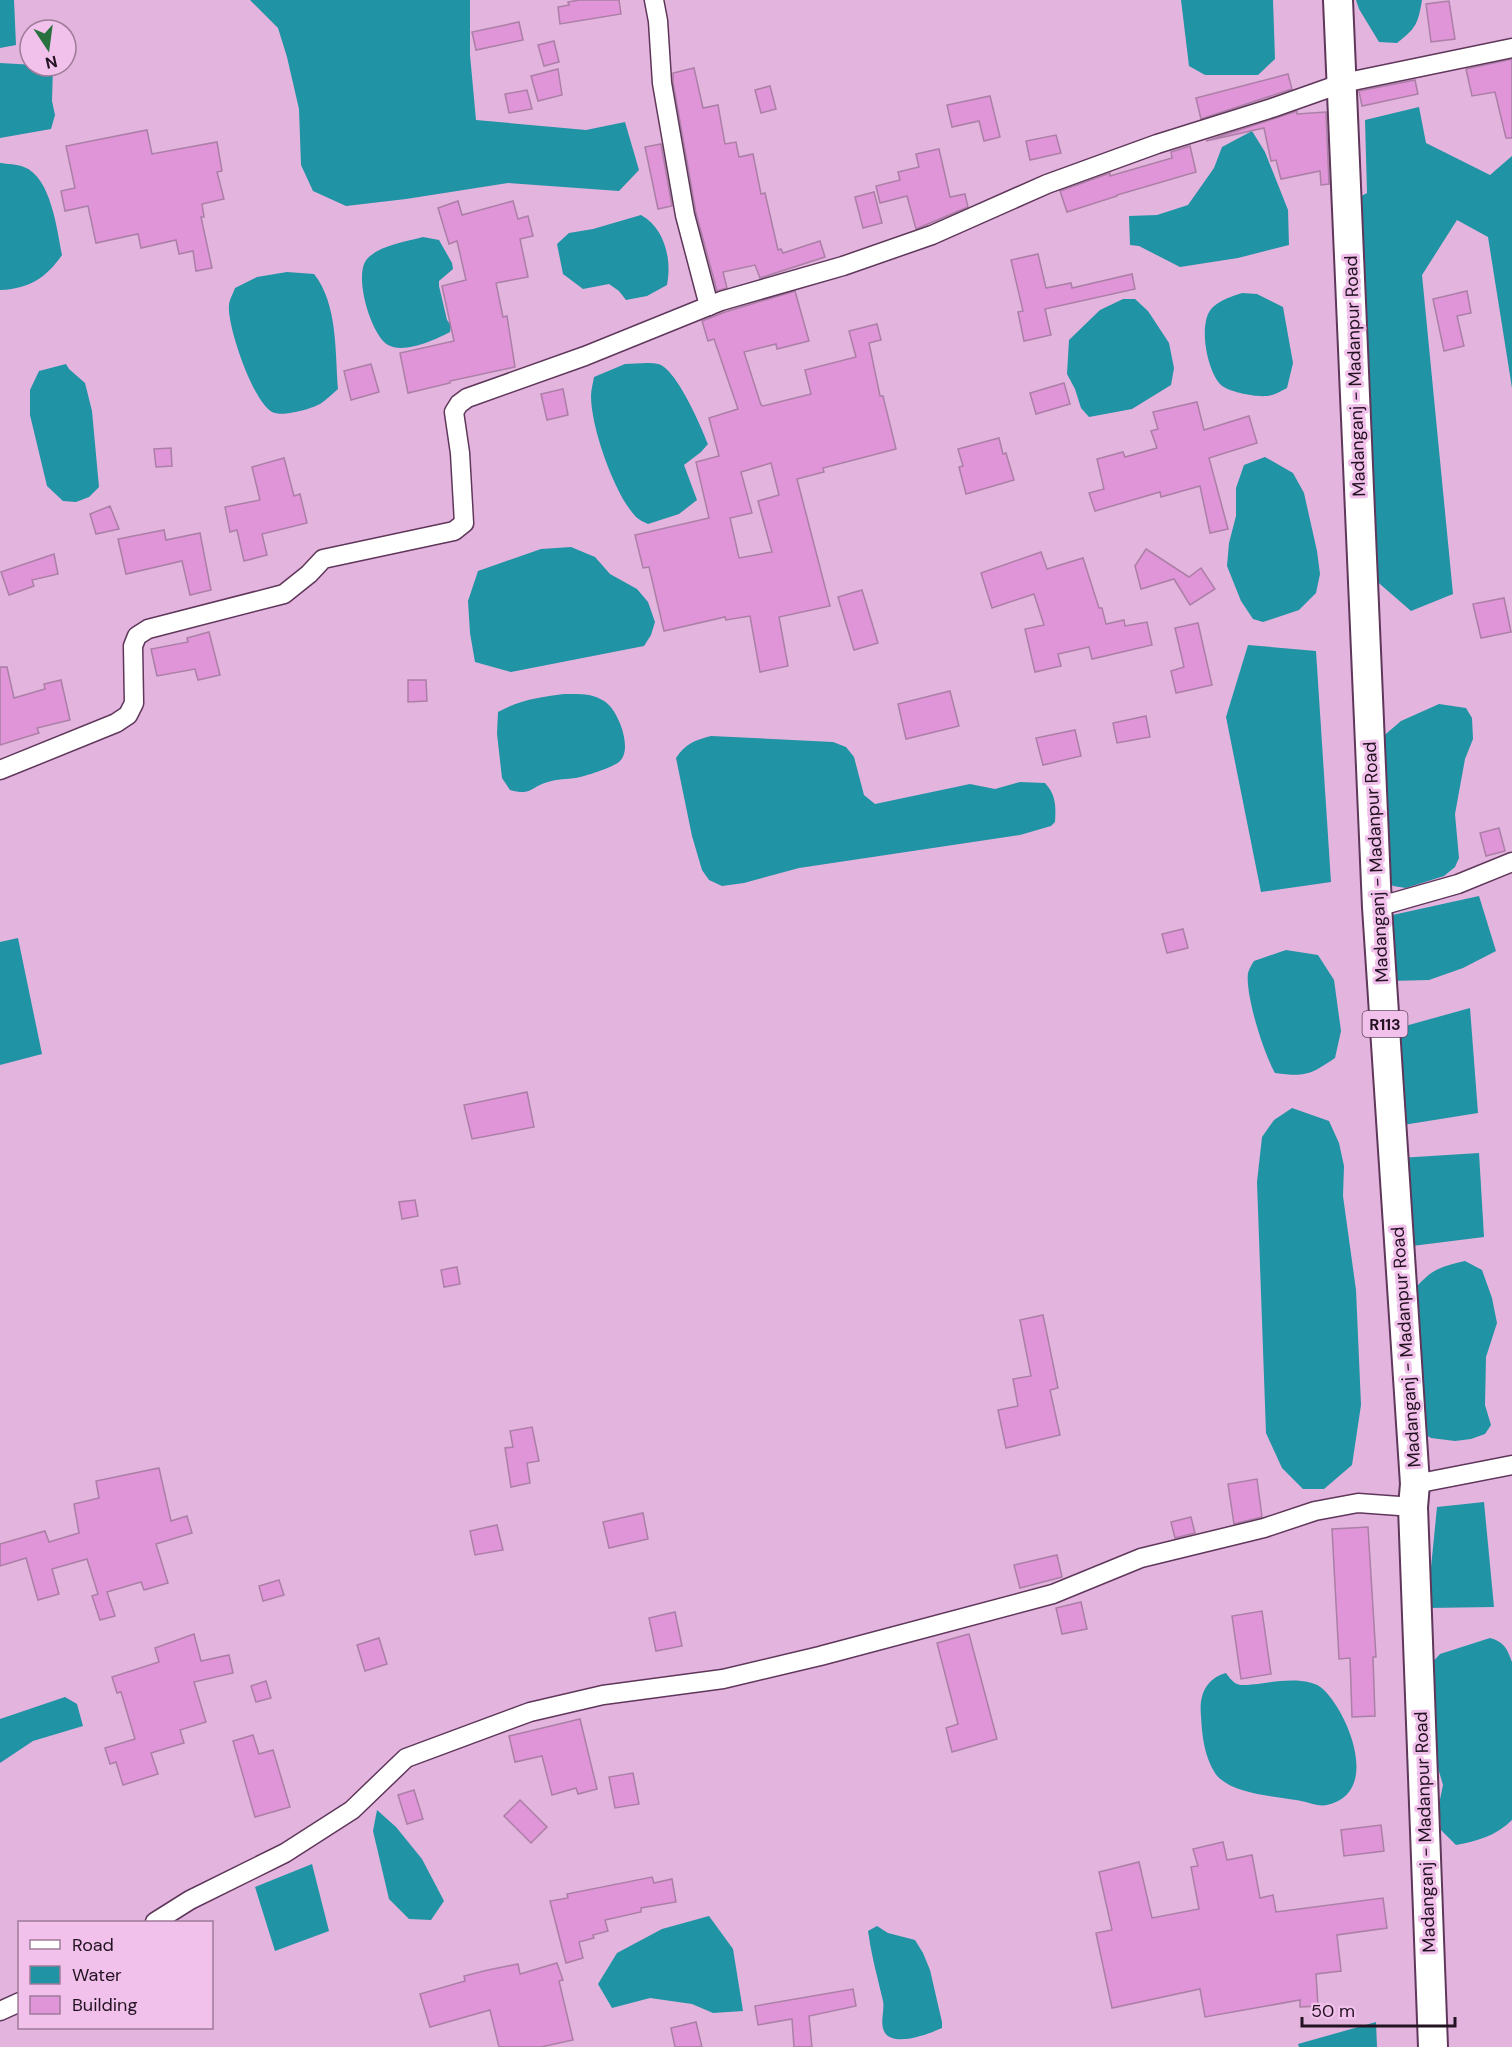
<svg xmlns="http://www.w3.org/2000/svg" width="1512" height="2047" font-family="'DM Sans',sans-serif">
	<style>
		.water { fill: #2093a4 }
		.building { fill: #df95d7; stroke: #ab7fa6; stroke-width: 1.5; fill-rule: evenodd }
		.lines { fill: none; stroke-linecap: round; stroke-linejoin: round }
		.street-casing { stroke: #5f375b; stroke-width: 21 }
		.primary-casing { stroke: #5f375b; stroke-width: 32 }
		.street { stroke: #fff; stroke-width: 18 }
		.primary { stroke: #fff; stroke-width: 28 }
		.labels { text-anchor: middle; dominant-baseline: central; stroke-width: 6; stroke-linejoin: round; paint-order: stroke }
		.shield { fill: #f1c1eb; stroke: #61465e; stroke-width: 1.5 }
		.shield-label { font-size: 16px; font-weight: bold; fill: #231221 }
		.street-label { font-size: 18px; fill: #231221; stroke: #f1c1eb }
	</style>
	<rect width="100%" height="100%" fill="#e3b4de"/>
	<g class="water">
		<polygon points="0,0 14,0 16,45 0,48"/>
		<polygon points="250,0 470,0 470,55 476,120 586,130 625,122 639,170 619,191 508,183 406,199 346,206 313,191 301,165 299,109 287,57 278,28"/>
		<polygon points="1181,0 1273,0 1275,59 1258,75 1205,75 1189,66"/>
		<path d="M 1356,0 L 1422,0 C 1418,24 1416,28 1397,43 L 1379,42 L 1359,9 Z"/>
		<polygon points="0,63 53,66 52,101 55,115 51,129 0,138"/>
		<polygon points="1419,107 1426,143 1490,175 1512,156 1512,388 1488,237 1457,220 1422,275 1453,594 1411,611 1373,578 1352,201 1367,193 1365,120"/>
		<polygon points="1252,131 1265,152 1288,210 1289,245 1238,258 1180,267 1139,246 1130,245 1129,216 1157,215 1188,205 1214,168 1222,147"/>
		<path d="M 0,163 C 7,164 17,164 24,167 C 51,177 57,230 62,255 C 46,278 29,289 0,290 Z"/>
		<path d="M 641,215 C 665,228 672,260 667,285 L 647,296 L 626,300 L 619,291 L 609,284 L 583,289 L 563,274 L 557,244 L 569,233 L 593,229 Z"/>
		<path d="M 423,237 L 439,240 L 452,263 L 453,269 L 439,281 L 439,286 L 447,320 L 451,325 L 450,332 C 435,340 404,354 388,345 C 371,335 353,275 367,259 C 380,245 405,242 423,237 Z"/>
		<path d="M 287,272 L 314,274 C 338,304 335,353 338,389 C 332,394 326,400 320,404 C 311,409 285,416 275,413 C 255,409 227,326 229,306 C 229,300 233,294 235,288 L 257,277 Z"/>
		<path d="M 1242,293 L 1257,294 L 1283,307 L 1293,363 L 1287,388 C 1281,391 1273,396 1266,396 C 1255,397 1229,392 1221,385 C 1207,372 1197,321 1213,307 C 1221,300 1232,296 1242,293 Z"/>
		<polygon points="1123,299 1135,299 1148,311 1169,343 1174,368 1171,385 1132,409 1089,417 1081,408 1075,389 1067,374 1069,340 1100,310"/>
		<polygon points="66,364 69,369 85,383 92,411 99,487 89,497 76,502 63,501 47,486 30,415 30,390 39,371"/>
		<path d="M 625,364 C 635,364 648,362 658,364 C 676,368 701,426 708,444 L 701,452 L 684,465 L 697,500 L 679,514 L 648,524 C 644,522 639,520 636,517 C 614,494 591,427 591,396 C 591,390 593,383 594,377 Z"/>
		<polygon points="1265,457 1293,473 1304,493 1317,551 1320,574 1316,593 1299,610 1263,622 1253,619 1241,601 1227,566 1229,543 1236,516 1236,488 1244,465"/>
		<polygon points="571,547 595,557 610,574 637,589 648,602 655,622 651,635 644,646 511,672 475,662 470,633 468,601 478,571 541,549"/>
		<polygon points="1248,645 1316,651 1331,882 1261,892 1226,717"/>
		<path d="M 564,694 C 579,694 592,693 604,701 C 618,709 634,750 619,762 C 611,768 586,776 576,778 C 567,779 557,779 548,782 C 530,787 532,796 510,790 L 502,778 L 497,734 L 498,712 C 520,700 540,697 564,694 Z"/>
		<polygon points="1439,704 1466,708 1472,718 1473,739 1465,759 1455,814 1459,858 1455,867 1444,876 1406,888 1393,886 1387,879 1380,739 1401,721"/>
		<path d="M 711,736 L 833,742 L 846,747 L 854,757 L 864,795 L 875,804 L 970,784 L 995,789 L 1020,782 L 1045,783 C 1056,795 1056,806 1055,822 L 1051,826 L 1020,835 L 799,868 L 744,883 L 722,886 L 709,880 L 702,870 L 692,836 L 676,758 C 685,744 695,740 711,736 Z"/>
		<polygon points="1479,896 1496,951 1463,968 1429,980 1389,981 1388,916"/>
		<polygon points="18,938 42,1054 0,1065 0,942"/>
		<path d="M 1286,950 L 1318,955 L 1334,980 L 1341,1031 L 1335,1058 C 1310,1075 1305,1077 1275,1073 C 1264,1054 1245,995 1248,973 C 1249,969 1252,964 1254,961 Z"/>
		<polygon points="1470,1008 1478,1113 1403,1125 1398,1028"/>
		<polygon points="1292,1108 1329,1121 1339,1143 1344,1166 1343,1196 1356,1290 1361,1405 1352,1465 1324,1489 1303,1489 1282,1468 1266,1433 1257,1182 1262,1137 1274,1120"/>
		<polygon points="1479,1153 1484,1237 1412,1246 1399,1158"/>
		<path d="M 1465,1261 L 1482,1270 L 1492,1298 L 1497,1323 L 1486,1357 L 1485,1405 L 1491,1425 L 1485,1434 L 1471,1439 L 1455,1441 L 1431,1438 L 1419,1431 L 1410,1294 C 1430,1271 1435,1268 1465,1261 Z"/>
		<polygon points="1484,1502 1494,1607 1427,1608 1437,1507"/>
		<path d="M 1490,1638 C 1504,1642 1507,1648 1512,1662 L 1512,1820 C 1496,1836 1477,1841 1456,1845 L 1441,1830 L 1439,1804 L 1443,1785 L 1438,1768 L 1430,1709 L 1431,1664 L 1440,1654 Z"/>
		<path d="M 1226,1673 C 1228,1676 1232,1681 1235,1683 C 1242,1687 1251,1684 1258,1684 C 1277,1681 1310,1676 1324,1690 C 1349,1715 1381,1793 1327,1805 C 1318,1807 1305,1801 1296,1800 C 1274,1796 1229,1794 1215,1773 C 1204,1756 1202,1735 1201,1716 C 1199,1696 1205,1679 1226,1673 Z"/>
		<polygon points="65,1697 77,1704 83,1726 33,1741 0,1763 0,1719"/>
		<polygon points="377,1810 396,1827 422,1859 444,1901 431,1920 409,1919 389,1899 373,1831"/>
		<polygon points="312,1864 329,1931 275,1951 255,1887"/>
		<polygon points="709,1916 733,1949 743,2011 713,2013 692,2004 650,1998 612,2008 598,1984 617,1953 662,1929"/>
		<path d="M 877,1926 L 888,1933 L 915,1940 L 923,1953 L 930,1970 L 942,2022 L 942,2028 C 929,2034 895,2047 885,2033 C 879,2023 885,2011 883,2001 C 878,1979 872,1958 869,1937 L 868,1931 Z"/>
		<polygon points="1376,2022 1377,2047 1299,2047 1298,2044"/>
	</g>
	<g class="building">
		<polygon points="579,0 619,0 621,14 560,24 558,7 569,5 568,2"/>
		<polygon points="1449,1 1455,39 1431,42 1426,4"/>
		<polygon points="519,22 523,40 476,50 472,32"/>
		<polygon points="554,41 559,62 544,66 538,45"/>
		<polygon points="1512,59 1512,138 1506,138 1495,92 1472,96 1466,69"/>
		<polygon points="694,68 703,108 718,105 725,144 736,142 739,157 753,154 761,194 765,193 778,250 781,249 783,253 820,241 825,257 760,278 755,265 723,272 727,288 717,291 696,213 673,82 673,73"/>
		<polygon points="558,69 562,95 538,101 531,76"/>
		<polygon points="1288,74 1292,89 1201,119 1196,98"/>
		<polygon points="1415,80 1418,94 1362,106 1359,91"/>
		<polygon points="770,86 776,109 761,113 755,90"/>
		<polygon points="527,90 532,109 509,113 505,94"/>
		<polygon points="990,96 1000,137 984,141 979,121 952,127 947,105"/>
		<polygon points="1297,111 1297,114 1326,112 1329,184 1321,185 1320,171 1281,179 1276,160 1271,161 1264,128 1206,141"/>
		<polygon points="147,130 152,154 217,142 222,171 217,172 224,199 202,204 204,217 201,217 212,268 196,271 193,251 179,254 176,240 141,248 138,234 96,243 88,206 65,211 61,191 75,188 66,146"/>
		<polygon points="1056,135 1061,153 1030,160 1026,141"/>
		<polygon points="661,144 672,206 658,209 645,147"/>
		<polygon points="1190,146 1196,172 1117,195 1117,196 1067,212 1060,191 1110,173 1110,176 1172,158 1171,152"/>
		<polygon points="939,149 950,197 965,194 968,207 916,229 907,196 880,203 876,186 900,180 898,172 919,167 916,154"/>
		<polygon points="874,192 882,223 863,228 855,197"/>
		<polygon points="458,201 462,215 513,201 518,219 528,216 533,236 520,239 528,277 496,283 503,317 507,316 515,367 450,381 450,383 408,393 400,353 454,341 442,286 466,280 457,241 449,244 438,208"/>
		<polygon points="1038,254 1046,288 1071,283 1072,288 1132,274 1135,289 1045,309 1051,335 1024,341 1018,312 1023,311 1011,260"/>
		<path d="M 795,291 L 809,341 L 777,349 L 776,344 L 744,352 L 761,405 L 763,406 L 811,394 L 805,370 L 856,357 L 849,331 L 877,324 L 881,340 L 869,343 L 880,396 L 883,396 L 896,449 L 823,468 L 824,472 L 797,479 L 830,606 L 779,617 L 788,666 L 760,672 L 750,616 L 726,620 L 725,617 L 664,631 L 649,567 L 643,568 L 635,535 L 709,518 L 696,462 L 719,456 L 709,418 L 738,409 L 714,339 L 708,341 L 702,321 L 725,312 ZM 771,463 L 779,495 L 758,501 L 772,552 L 739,558 L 730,518 L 752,513 L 741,472 Z"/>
		<polygon points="1467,291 1471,313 1457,316 1464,346 1444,351 1433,299"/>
		<polygon points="371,364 379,392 351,400 344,371"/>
		<polygon points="1064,383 1070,404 1036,414 1030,393"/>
		<polygon points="563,389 568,415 547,420 541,394"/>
		<polygon points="1197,402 1204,430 1249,416 1257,443 1209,458 1228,529 1210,533 1200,486 1161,497 1160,492 1095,511 1089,493 1104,489 1097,459 1123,452 1125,457 1157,448 1151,431 1158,429 1153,412"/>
		<polygon points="999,438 1003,454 1006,453 1014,480 966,494 959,467 963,466 958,449"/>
		<polygon points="171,448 172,466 156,467 154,449"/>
		<polygon points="284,458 294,496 300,494 307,523 262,534 267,555 244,561 237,530 230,532 225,507 260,500 252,467"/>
		<polygon points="110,506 119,529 96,534 90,514"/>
		<polygon points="164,530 166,540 200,533 211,590 190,595 182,561 126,574 118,539"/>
		<polygon points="1146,549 1189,577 1201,568 1215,589 1190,605 1174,579 1141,589 1135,566"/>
		<polygon points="1041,552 1047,569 1083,558 1099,608 1102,608 1106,624 1124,620 1125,626 1147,622 1152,645 1092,659 1089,647 1058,654 1061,666 1035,672 1025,629 1044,625 1034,594 992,608 981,573"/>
		<polygon points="54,554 58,574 32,580 34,586 9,595 1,572"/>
		<polygon points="862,590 878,643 854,650 838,597"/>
		<polygon points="1504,598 1511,632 1481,638 1473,604"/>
		<polygon points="1198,623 1212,685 1176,693 1171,671 1184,667 1175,628"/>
		<polygon points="209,632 220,675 198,680 195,669 157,676 151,649 188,642 187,638"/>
		<polygon points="0,667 7,667 14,698 45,689 44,684 61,680 70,720 37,728 39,733 0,745"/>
		<polygon points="408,680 426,680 427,701 408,702"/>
		<polygon points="950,691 959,726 906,739 898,704"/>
		<polygon points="1146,716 1150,737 1117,743 1113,723"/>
		<polygon points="1075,730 1081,756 1043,765 1036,738"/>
		<polygon points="1499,828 1505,851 1486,856 1480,833"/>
		<polygon points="1183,929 1188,948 1167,953 1162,934"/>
		<polygon points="527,1092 534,1127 472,1139 464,1105"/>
		<polygon points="415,1200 418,1216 402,1219 399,1202"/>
		<polygon points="457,1267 460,1284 444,1287 441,1270"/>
		<polygon points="1043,1315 1058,1388 1050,1390 1060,1435 1006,1448 998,1410 1018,1406 1013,1379 1031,1376 1020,1320"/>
		<polygon points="532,1427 539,1461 527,1463 530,1483 511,1487 505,1448 513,1447 510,1431"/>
		<polygon points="159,1468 171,1521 187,1516 192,1533 156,1544 168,1583 144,1590 141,1582 107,1592 115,1616 100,1620 92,1596 98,1594 87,1559 52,1569 59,1594 38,1600 26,1558 0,1566 0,1544 45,1531 49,1542 79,1533 74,1504 99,1498 96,1481"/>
		<polygon points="1257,1479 1262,1517 1234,1524 1228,1484"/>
		<polygon points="643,1513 648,1539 609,1548 603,1522"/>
		<polygon points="1191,1517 1195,1533 1175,1538 1171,1522"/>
		<polygon points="497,1525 503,1550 475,1555 470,1531"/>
		<polygon points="1368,1527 1376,1657 1373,1657 1375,1716 1352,1717 1350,1658 1339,1659 1332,1529"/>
		<polygon points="1057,1555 1062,1577 1020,1588 1014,1565"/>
		<polygon points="279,1580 284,1595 263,1601 259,1586"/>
		<polygon points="1081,1602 1087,1629 1062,1634 1056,1608"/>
		<polygon points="1262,1611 1271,1674 1241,1679 1232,1616"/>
		<polygon points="675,1612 682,1646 656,1651 649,1618"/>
		<polygon points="194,1634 201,1661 229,1655 233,1673 194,1682 206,1722 180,1730 184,1743 151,1753 158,1774 123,1785 116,1762 110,1764 105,1748 135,1739 121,1692 117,1693 112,1677 159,1662 155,1648"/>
		<polygon points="969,1634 997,1739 952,1752 946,1728 958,1724 937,1643"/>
		<polygon points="379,1638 387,1664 365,1671 357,1645"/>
		<polygon points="266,1681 271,1698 256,1702 251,1686"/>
		<polygon points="580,1719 597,1789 578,1794 576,1788 552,1795 542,1756 515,1762 509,1736"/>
		<polygon points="253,1735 259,1754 273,1750 290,1807 255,1817 233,1741"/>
		<polygon points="633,1773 639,1804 615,1808 609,1777"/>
		<polygon points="414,1790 423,1819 407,1824 398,1795"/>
		<polygon points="520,1800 547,1827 531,1843 504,1816"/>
		<polygon points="1381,1825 1384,1851 1344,1856 1341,1830"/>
		<polygon points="1223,1842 1227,1860 1252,1855 1260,1898 1273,1895 1276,1912 1383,1898 1387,1928 1337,1935 1341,1971 1316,1974 1318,2006 1300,2007 1300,2000 1205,2017 1200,1989 1112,2008 1096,1933 1112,1930 1099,1872 1139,1862 1152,1918 1199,1909 1191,1867 1198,1866 1193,1849"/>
		<polygon points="652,1877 654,1883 672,1879 676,1902 641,1908 641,1912 605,1920 608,1931 593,1935 594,1938 579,1942 583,1958 566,1963 550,1901 568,1898 567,1894"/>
		<polygon points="557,1963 563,1980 559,1981 573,2040 541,2047 499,2047 490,2010 430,2027 420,1994 465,1981 464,1976 488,1970 518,1964 520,1974"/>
		<polygon points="853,1989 856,2006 809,2016 812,2047 794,2047 792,2019 758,2025 755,2006"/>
		<polygon points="696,2022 702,2047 675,2047 671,2028"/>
	</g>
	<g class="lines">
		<defs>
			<g id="street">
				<polyline points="654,0 658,21 662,83 685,215 709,306"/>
				<polyline points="0,770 116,723 128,715 134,703 133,646 137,636 148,629 284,594 309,574 323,559 454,531 464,523 460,453 454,412 459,404 467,398 585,356 721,301 843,266 932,235 1047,184 1157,144 1272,108 1343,83 1512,48"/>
				<polyline points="1377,907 1458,884 1512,862"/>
				<polyline points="1415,1484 1512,1465"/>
				<polyline points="155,1922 190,1900 285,1853 352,1810 406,1758 530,1712 603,1695 723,1679 820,1656 1053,1594 1141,1558 1264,1528 1315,1511 1358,1503 1413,1507"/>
				<polyline points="0,2011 20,2002"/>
			</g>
			<polyline id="primary" points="1338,0 1377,907 1415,1484 1413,1507 1433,2047"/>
		</defs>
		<use href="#street" class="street-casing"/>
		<use href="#primary" class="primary-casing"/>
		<use href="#street" class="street"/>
		<use href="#primary" class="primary"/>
	</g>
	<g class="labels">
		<rect class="shield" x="1362.5" y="1011" width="45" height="26" rx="4.5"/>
		<g class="shield-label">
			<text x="1385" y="1024">R113</text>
		</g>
		<g class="street-label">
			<text transform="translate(1355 376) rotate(-92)">Madanganj - Madanpur Road</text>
			<text transform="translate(1376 862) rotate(-93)">Madanganj - Madanpur Road</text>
			<text transform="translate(1406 1347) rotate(-94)">Madanganj - Madanpur Road</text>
			<text transform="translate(1425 1832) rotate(-92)">Madanganj - Madanpur Road</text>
		</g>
	</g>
	<rect x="18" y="1921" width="195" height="108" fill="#f1c1eb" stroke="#9f7b9a" stroke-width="1.5"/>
	<rect x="30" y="1940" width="30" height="9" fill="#ffffff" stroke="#9f7b9a" stroke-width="1.5"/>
	<text x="72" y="1951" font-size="18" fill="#231221">Road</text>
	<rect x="30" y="1966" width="30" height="18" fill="#2093a4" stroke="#9f7b9a" stroke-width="1.5"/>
	<text x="72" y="1981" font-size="18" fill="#231221">Water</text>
	<rect x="30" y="1996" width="30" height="18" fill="#df95d7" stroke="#9f7b9a" stroke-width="1.5"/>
	<text x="72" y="2011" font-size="18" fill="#231221">Building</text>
	<g transform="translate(48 48) rotate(167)"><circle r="28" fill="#f1c1eb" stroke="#9f7b9a" stroke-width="1.5"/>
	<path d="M0-4.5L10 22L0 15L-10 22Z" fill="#28713e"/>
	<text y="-9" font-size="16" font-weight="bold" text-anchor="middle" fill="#231221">N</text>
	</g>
	<path d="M1302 2017v9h153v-9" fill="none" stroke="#231221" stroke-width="3"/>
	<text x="1311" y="2017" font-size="18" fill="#231221" stroke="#f1c1eb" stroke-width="4.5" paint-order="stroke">50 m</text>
</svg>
